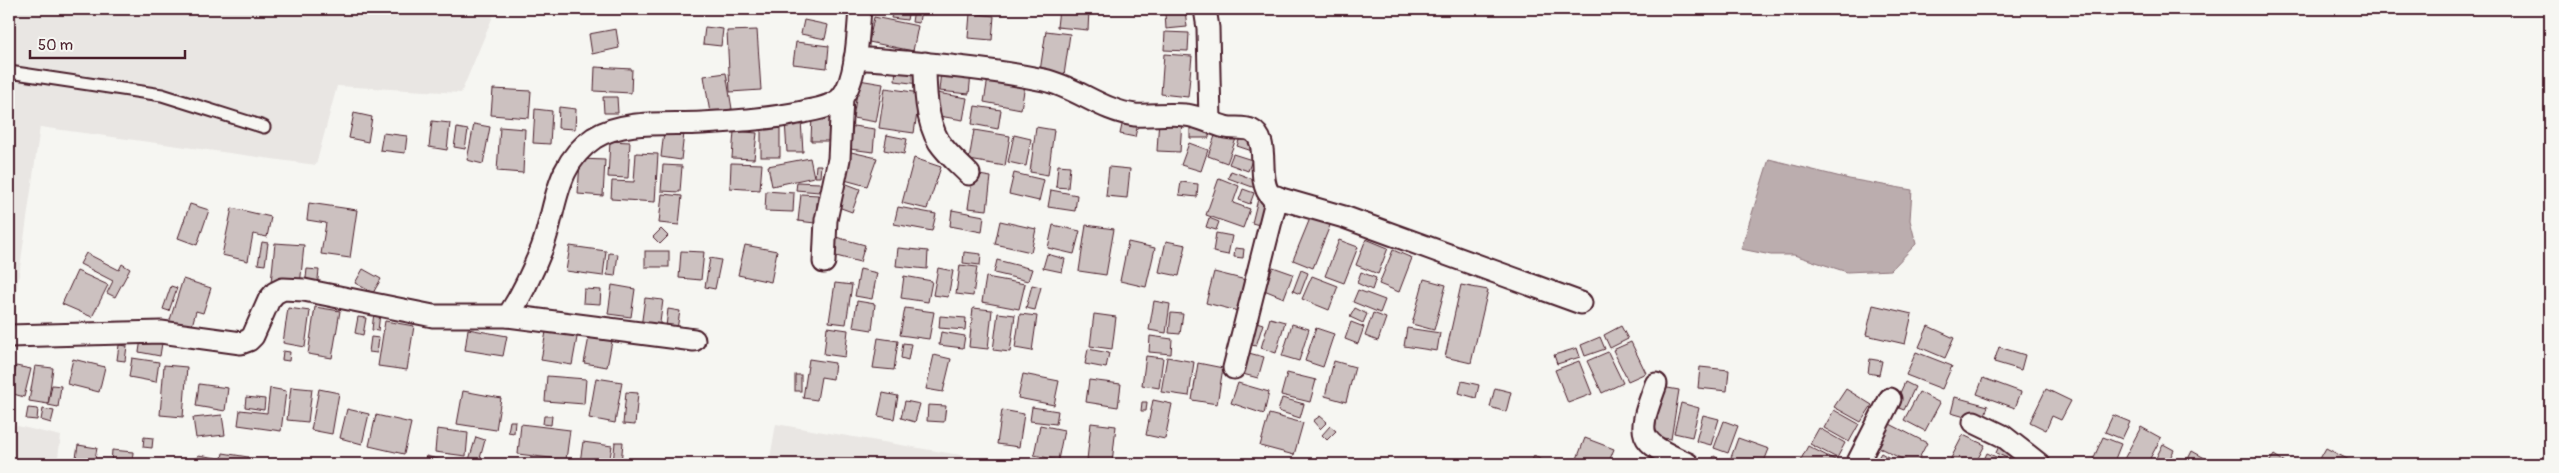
<svg xmlns="http://www.w3.org/2000/svg" width="2559" height="473" font-family="Pangolin,sans-serif">
	<style>
		.built { fill: #e9e6e3 }
		.water { fill: #bbadae; stroke: #8e747a }
		.building { fill: #ccc1c0; stroke: #4a1f2b }
		.lines { fill: none; stroke-linecap: round; stroke-linejoin: round }
		.service-casing { stroke: #4a1f2b; stroke-width: 15 }
		.minor-casing { stroke: #4a1f2b; stroke-width: 25 }
		.service { stroke: #f6f6f2; stroke-width: 11 }
		.minor { stroke: #f6f6f2; stroke-width: 21 }
	</style>
	<rect width="100%" height="100%" fill="#f6f6f2"/>
	<filter id="ink" filterUnits="userSpaceOnUse"><feTurbulence type="fractalNoise" baseFrequency=".02" numOctaves="2"/><feDisplacementMap in="SourceGraphic" scale="10" xChannelSelector="R" yChannelSelector="G"/><feConvolveMatrix kernelMatrix="1 2 1 2 8 2 1 2 1" color-interpolation-filters="sRGB"/></filter>
	<g filter="url(#ink)">
		<g class="built">
			<polygon points="9,9 496,9 461,93 337,86 316,165 40,127 9,345"/>
			<polygon points="9,424 61,436 57,464 9,464"/>
			<polygon points="776,424 1014,464 769,464"/>
		</g>
		<polygon class="water" points="1769,159 1849,179 1912,190 1910,220 1916,244 1891,270 1847,272 1794,255 1771,255 1741,249"/>
		<g class="building">
			<polygon points="822,9 849,9 848,14"/>
			<polygon points="893,9 909,9 907,20 891,18"/>
			<polygon points="914,9 921,9 919,23 912,22"/>
			<polygon points="1059,9 1089,10 1088,30 1057,27"/>
			<polygon points="1185,10 1187,27 1166,29 1165,13"/>
			<polygon points="970,13 994,16 992,40 968,38"/>
			<polygon points="874,17 918,26 913,51 869,42"/>
			<polygon points="804,20 828,25 825,39 801,34"/>
			<polygon points="705,27 723,29 721,46 703,44"/>
			<polygon points="616,29 619,48 592,54 589,34"/>
			<polygon points="757,30 761,90 730,92 727,31"/>
			<polygon points="1046,31 1070,34 1064,75 1040,71"/>
			<polygon points="1165,32 1189,33 1188,51 1164,50"/>
			<polygon points="796,42 829,46 827,68 793,64"/>
			<polygon points="1164,54 1192,56 1188,97 1161,94"/>
			<polygon points="896,65 921,67 919,84 895,81"/>
			<polygon points="595,67 632,69 631,93 594,91"/>
			<polygon points="941,70 971,73 969,94 939,91"/>
			<polygon points="726,73 732,109 710,113 704,76"/>
			<polygon points="988,78 1025,85 1021,109 984,102"/>
			<polygon points="859,80 883,84 876,122 853,118"/>
			<polygon points="885,88 920,93 914,133 879,128"/>
			<polygon points="493,89 531,91 529,118 491,115"/>
			<polygon points="937,93 967,98 963,120 933,115"/>
			<polygon points="603,97 617,97 618,113 604,113"/>
			<polygon points="975,106 1001,110 998,129 972,124"/>
			<polygon points="559,107 576,109 575,129 558,128"/>
			<polygon points="535,109 552,111 550,144 533,143"/>
			<polygon points="354,113 372,117 368,142 349,138"/>
			<polygon points="812,114 830,115 829,141 811,141"/>
			<polygon points="1124,116 1139,119 1135,137 1120,134"/>
			<polygon points="1159,118 1182,120 1180,152 1157,151"/>
			<polygon points="801,120 803,152 787,152 785,121"/>
			<polygon points="432,121 450,123 447,150 429,147"/>
			<polygon points="474,124 490,127 483,164 467,160"/>
			<rect x="761" y="125" width="19" height="32"/>
			<polygon points="1209,125 1209,138 1190,138 1190,126"/>
			<polygon points="853,126 875,129 873,152 850,149"/>
			<polygon points="500,127 525,129 523,173 497,171"/>
			<polygon points="1036,127 1054,130 1048,175 1030,172"/>
			<polygon points="457,128 468,130 465,149 454,147"/>
			<polygon points="974,130 1010,136 1005,166 969,160"/>
			<polygon points="1217,130 1237,136 1227,163 1208,156"/>
			<polygon points="664,131 684,133 681,160 661,157"/>
			<polygon points="734,131 757,133 754,159 732,158"/>
			<polygon points="383,133 407,136 405,153 380,150"/>
			<polygon points="887,135 907,139 904,154 884,150"/>
			<polygon points="1014,135 1031,139 1026,166 1008,162"/>
			<polygon points="1241,135 1256,140 1252,151 1237,146"/>
			<polygon points="610,141 630,142 628,178 608,177"/>
			<polygon points="1189,143 1208,150 1201,171 1181,165"/>
			<polygon points="847,151 877,158 867,186 837,178"/>
			<polygon points="636,153 658,154 655,202 611,199 612,181 634,182"/>
			<polygon points="1233,154 1252,160 1248,171 1229,164"/>
			<polygon points="810,158 814,177 772,186 768,166"/>
			<polygon points="914,158 941,167 927,209 902,203"/>
			<polygon points="580,159 605,160 603,196 578,194"/>
			<polygon points="731,163 762,164 760,190 730,188"/>
			<polygon points="663,165 682,166 680,192 661,191"/>
			<polygon points="816,165 821,165 820,177 815,177"/>
			<polygon points="1058,165 1070,166 1068,188 1056,187"/>
			<polygon points="1109,167 1130,169 1127,198 1106,196"/>
			<polygon points="1231,171 1258,181 1255,188 1228,178"/>
			<polygon points="1014,173 1044,180 1039,201 1009,194"/>
			<polygon points="973,174 991,177 987,210 968,208"/>
			<polygon points="1219,178 1239,186 1233,203 1250,209 1243,228 1206,215"/>
			<polygon points="839,181 860,189 852,212 830,204"/>
			<polygon points="797,182 820,183 819,192 796,190"/>
			<polygon points="1181,182 1198,184 1197,197 1179,195"/>
			<polygon points="1243,189 1254,193 1250,204 1239,200"/>
			<polygon points="1051,190 1077,195 1075,211 1048,207"/>
			<polygon points="766,191 794,193 793,212 765,211"/>
			<polygon points="662,194 682,196 679,225 659,223"/>
			<polygon points="801,194 818,195 815,223 798,221"/>
			<polygon points="1259,195 1270,198 1263,226 1252,223"/>
			<polygon points="309,203 357,210 350,258 321,254 326,223 307,220"/>
			<polygon points="190,204 209,210 197,245 178,238"/>
			<polygon points="898,207 936,214 932,231 894,224"/>
			<polygon points="232,208 271,217 267,237 253,234 248,261 222,255"/>
			<polygon points="952,210 984,216 982,232 950,226"/>
			<polygon points="1311,216 1331,223 1313,268 1293,260"/>
			<polygon points="1209,218 1219,222 1216,230 1206,227"/>
			<polygon points="1000,221 1036,229 1031,252 995,244"/>
			<polygon points="1053,225 1080,231 1074,254 1048,248"/>
			<polygon points="1086,225 1114,229 1106,275 1079,271"/>
			<polygon points="661,229 668,236 660,244 653,237"/>
			<polygon points="1216,233 1232,236 1228,255 1213,252"/>
			<polygon points="832,236 865,245 860,262 828,254"/>
			<polygon points="1366,239 1388,248 1378,274 1356,265"/>
			<polygon points="1339,240 1358,247 1344,283 1325,276"/>
			<polygon points="1166,241 1186,245 1179,276 1159,272"/>
			<polygon points="262,242 268,243 265,265 258,264"/>
			<polygon points="1128,242 1155,248 1146,287 1120,281"/>
			<polygon points="275,243 304,245 300,286 271,283"/>
			<polygon points="745,245 777,251 771,282 738,275"/>
			<polygon points="570,246 606,251 603,276 566,271"/>
			<polygon points="898,248 928,251 927,269 896,266"/>
			<polygon points="1235,248 1244,249 1243,258 1234,257"/>
			<polygon points="1393,250 1412,258 1399,292 1379,284"/>
			<rect x="645" y="251" width="24" height="16"/>
			<polygon points="681,251 704,252 701,280 679,278"/>
			<polygon points="964,252 981,254 980,265 963,263"/>
			<polygon points="86,253 119,270 122,264 130,269 115,297 107,293 113,281 80,264"/>
			<polygon points="609,253 618,254 615,276 607,275"/>
			<polygon points="1047,254 1065,259 1062,272 1043,268"/>
			<polygon points="710,258 721,260 715,289 705,287"/>
			<polygon points="997,260 1032,269 1028,281 994,273"/>
			<polygon points="960,265 977,267 973,296 956,294"/>
			<polygon points="1273,267 1293,274 1284,298 1264,290"/>
			<polygon points="938,268 953,271 948,297 933,295"/>
			<polygon points="307,269 319,270 317,288 305,287"/>
			<polygon points="363,269 381,279 373,293 355,283"/>
			<polygon points="860,269 877,273 872,299 855,296"/>
			<polygon points="1301,270 1308,273 1300,294 1293,291"/>
			<polygon points="77,271 108,285 92,317 62,304"/>
			<polygon points="1214,272 1246,280 1238,311 1206,303"/>
			<polygon points="1361,272 1376,278 1372,290 1357,283"/>
			<polygon points="904,276 932,281 928,302 901,298"/>
			<polygon points="1312,276 1338,286 1329,310 1302,299"/>
			<polygon points="986,277 1025,284 1019,309 982,302"/>
			<polygon points="183,279 211,288 203,313 196,311 190,333 168,326"/>
			<polygon points="1424,279 1446,285 1434,330 1412,324"/>
			<polygon points="835,283 852,285 846,324 829,322"/>
			<polygon points="612,285 635,289 631,317 608,314"/>
			<polygon points="1032,285 1041,287 1035,310 1026,308"/>
			<polygon points="1461,285 1488,290 1471,363 1445,357"/>
			<polygon points="171,286 177,288 169,311 163,309"/>
			<polygon points="584,289 601,290 600,304 583,303"/>
			<polygon points="1358,290 1385,300 1380,313 1353,302"/>
			<polygon points="645,298 663,300 659,330 641,327"/>
			<polygon points="857,301 875,304 872,330 853,327"/>
			<polygon points="1154,301 1170,304 1166,333 1149,330"/>
			<polygon points="1873,305 1912,314 1905,344 1866,335"/>
			<polygon points="315,307 340,311 332,358 308,354"/>
			<polygon points="288,308 310,311 305,347 283,343"/>
			<polygon points="905,308 934,312 929,339 900,335"/>
			<polygon points="973,308 992,310 988,349 969,347"/>
			<polygon points="1355,308 1367,314 1363,323 1350,317"/>
			<polygon points="668,309 680,311 677,329 666,327"/>
			<polygon points="374,312 380,313 378,331 372,330"/>
			<polygon points="998,313 1015,315 1010,352 993,350"/>
			<polygon points="1171,313 1183,314 1180,334 1169,333"/>
			<polygon points="1373,313 1386,318 1378,341 1365,336"/>
			<polygon points="1020,314 1037,316 1032,351 1015,348"/>
			<polygon points="1094,314 1116,317 1112,349 1090,346"/>
			<polygon points="940,316 966,318 965,330 939,328"/>
			<polygon points="358,317 366,318 363,335 355,333"/>
			<polygon points="1270,318 1285,322 1276,353 1261,348"/>
			<polygon points="385,321 414,326 407,370 378,366"/>
			<polygon points="1253,321 1263,324 1256,346 1247,344"/>
			<polygon points="1351,322 1364,327 1358,344 1345,339"/>
			<polygon points="1292,324 1309,329 1299,361 1282,356"/>
			<polygon points="547,326 578,332 572,365 541,360"/>
			<polygon points="1621,326 1628,339 1610,348 1604,335"/>
			<polygon points="1928,326 1954,338 1945,358 1919,347"/>
			<polygon points="827,327 848,330 845,357 824,354"/>
			<polygon points="1316,328 1334,334 1323,367 1305,361"/>
			<polygon points="1407,328 1440,333 1437,351 1404,346"/>
			<polygon points="468,329 507,336 503,356 465,350"/>
			<polygon points="590,332 613,336 607,367 584,363"/>
			<polygon points="941,332 965,336 963,348 939,345"/>
			<polygon points="1150,336 1172,339 1171,354 1149,352"/>
			<polygon points="371,337 379,338 377,353 369,352"/>
			<polygon points="1600,337 1605,349 1585,356 1581,345"/>
			<polygon points="878,338 898,341 894,370 873,368"/>
			<polygon points="141,339 162,343 160,356 139,352"/>
			<polygon points="1631,342 1646,373 1628,381 1613,350"/>
			<polygon points="903,343 911,344 908,360 901,358"/>
			<polygon points="119,345 127,346 125,361 117,360"/>
			<polygon points="1999,347 2025,355 2021,370 1994,362"/>
			<polygon points="1577,348 1580,357 1557,364 1554,355"/>
			<polygon points="1088,349 1109,353 1106,368 1085,364"/>
			<polygon points="283,351 290,352 289,361 282,360"/>
			<polygon points="1241,351 1264,357 1258,378 1235,372"/>
			<polygon points="1608,352 1623,383 1602,393 1587,361"/>
			<polygon points="1916,352 1952,366 1942,389 1906,375"/>
			<polygon points="934,355 951,359 943,392 926,389"/>
			<polygon points="1146,356 1163,358 1159,388 1142,385"/>
			<polygon points="1167,357 1194,362 1189,396 1161,392"/>
			<polygon points="132,358 159,362 156,382 129,377"/>
			<polygon points="73,359 105,367 99,392 67,384"/>
			<polygon points="809,359 835,363 833,379 821,377 817,400 803,398"/>
			<polygon points="1870,359 1882,361 1879,375 1868,373"/>
			<polygon points="1334,361 1355,367 1346,402 1325,396"/>
			<polygon points="1579,361 1592,394 1568,403 1555,370"/>
			<polygon points="1198,363 1223,368 1217,404 1192,400"/>
			<polygon points="164,365 187,367 183,417 160,415"/>
			<polygon points="16,366 31,369 24,397 10,393"/>
			<polygon points="35,366 53,368 48,404 29,401"/>
			<polygon points="1700,367 1729,370 1727,391 1698,388"/>
			<polygon points="1287,373 1316,380 1310,402 1281,395"/>
			<polygon points="1023,374 1059,381 1054,405 1018,398"/>
			<rect x="795" y="375" width="6" height="16"/>
			<polygon points="547,376 586,379 584,404 545,401"/>
			<polygon points="596,378 622,382 615,423 589,418"/>
			<polygon points="1983,378 2021,392 2015,408 1977,394"/>
			<polygon points="1089,380 1121,384 1118,407 1086,402"/>
			<polygon points="1462,381 1479,385 1476,398 1459,393"/>
			<polygon points="1905,382 1915,387 1904,410 1894,406"/>
			<polygon points="1238,383 1269,392 1264,414 1231,403"/>
			<polygon points="199,384 228,388 225,411 196,406"/>
			<polygon points="52,385 61,386 58,407 48,405"/>
			<polygon points="291,387 312,389 308,422 287,420"/>
			<polygon points="1662,387 1679,390 1671,439 1654,437"/>
			<polygon points="270,388 286,391 281,431 238,425 240,410 267,413"/>
			<polygon points="1495,388 1511,392 1506,412 1490,407"/>
			<polygon points="319,389 339,393 332,434 311,430"/>
			<polygon points="1846,389 1872,405 1861,422 1834,407"/>
			<polygon points="2046,389 2071,401 2061,420 2052,416 2046,430 2030,422"/>
			<polygon points="463,391 501,398 496,430 457,424"/>
			<polygon points="626,392 638,393 635,425 623,424"/>
			<polygon points="1919,392 1940,403 1925,431 1904,420"/>
			<polygon points="883,393 898,396 894,419 878,416"/>
			<polygon points="246,397 265,399 264,410 245,407"/>
			<polygon points="1955,397 1988,406 1983,422 1951,413"/>
			<polygon points="1282,398 1304,404 1300,418 1278,411"/>
			<polygon points="1153,400 1172,404 1165,439 1146,435"/>
			<polygon points="905,401 920,404 915,422 901,418"/>
			<polygon points="1142,402 1147,402 1146,411 1141,411"/>
			<polygon points="1681,403 1699,408 1692,437 1674,433"/>
			<polygon points="928,405 946,406 944,422 927,421"/>
			<polygon points="1032,407 1058,411 1056,424 1030,421"/>
			<polygon points="28,408 38,409 37,420 26,419"/>
			<polygon points="43,409 54,411 51,423 41,420"/>
			<polygon points="347,409 369,414 362,444 340,438"/>
			<polygon points="1002,410 1024,414 1019,447 997,444"/>
			<polygon points="1834,410 1859,424 1849,442 1824,428"/>
			<polygon points="1269,414 1303,423 1294,455 1260,446"/>
			<polygon points="222,415 225,435 196,438 193,418"/>
			<polygon points="376,415 411,423 404,454 369,446"/>
			<polygon points="1703,415 1719,419 1711,445 1696,441"/>
			<polygon points="2113,415 2130,422 2122,439 2105,432"/>
			<polygon points="544,416 552,416 551,425 543,424"/>
			<polygon points="1320,416 1327,422 1320,429 1313,421"/>
			<polygon points="510,421 515,421 514,433 508,432"/>
			<polygon points="1724,421 1738,426 1728,453 1714,448"/>
			<polygon points="1091,423 1116,426 1112,463 1087,460"/>
			<polygon points="1888,423 1927,443 1916,464 1912,464 1876,446"/>
			<polygon points="521,424 570,430 566,460 518,454"/>
			<polygon points="1040,425 1064,430 1058,460 1034,455"/>
			<polygon points="1330,426 1336,431 1327,440 1322,435"/>
			<polygon points="2141,427 2161,438 2147,464 2133,464 2124,459"/>
			<polygon points="1819,428 1845,443 1837,458 1810,444"/>
			<polygon points="437,429 468,433 466,456 435,452"/>
			<polygon points="1963,435 1985,445 1975,464 1948,464"/>
			<polygon points="144,437 153,438 152,448 143,447"/>
			<polygon points="476,437 485,440 479,462 469,460"/>
			<polygon points="2103,437 2121,444 2113,464 2091,464"/>
			<polygon points="1585,438 1614,449 1608,464 1575,464"/>
			<polygon points="1738,438 1769,449 1763,464 1729,463"/>
			<polygon points="2001,441 2014,447 2009,459 1996,453"/>
			<polygon points="583,442 612,446 609,464 580,462"/>
			<polygon points="615,442 623,442 621,464 613,464"/>
			<polygon points="2163,444 2174,450 2167,464 2153,464"/>
			<polygon points="78,445 97,448 94,464 75,464"/>
			<polygon points="1808,446 1837,461 1835,464 1799,463"/>
			<polygon points="2326,448 2357,464 2317,464"/>
			<polygon points="112,450 133,452 132,464 111,464"/>
			<polygon points="2192,451 2210,461 2208,464 2186,463"/>
			<polygon points="223,453 248,457 247,464 221,464"/>
			<polygon points="1881,453 1900,464 1874,464"/>
			<polygon points="1987,453 2003,460 2001,464 1982,464"/>
			<polygon points="198,455 217,458 216,464 196,464"/>
			<polygon points="2274,455 2288,464 2268,464"/>
			<polygon points="426,456 457,464 424,464"/>
			<polygon points="1534,456 1550,464 1530,464"/>
			<polygon points="1714,456 1725,462 1724,464 1710,464"/>
			<polygon points="139,459 159,461 159,464 138,464"/>
		</g>
		<g class="lines">
			<defs>
				<polyline id="service" points="9,72 162,95 264,127"/>
				<g id="minor">
					<polyline points="1205,9 1208,28 1210,122"/>
					<path d="M 855,58 C 919,63 981,67 1044,80 C 1076,87 1102,111 1135,115 C 1151,116 1168,113 1185,115 C 1198,116 1211,123 1225,127 C 1232,129 1244,127 1251,130 C 1272,140 1255,180 1271,196 L 1344,217 L 1581,303"/>
					<path d="M 925,63 C 925,88 926,121 939,142 C 947,154 959,164 969,174"/>
					<polyline points="824,262 826,220 839,159 842,97"/>
					<polyline points="508,316 694,340"/>
					<path d="M 9,336 L 161,332 L 241,343 L 249,340 L 253,336 L 269,300 L 275,293 L 283,289 L 304,290 L 433,316 L 508,316 C 522,295 533,271 542,248 C 557,208 554,165 594,138 C 624,119 668,125 702,123 C 736,121 770,119 803,112 C 816,109 833,107 842,97 C 857,79 858,32 860,9"/>
					<polyline points="1234,368 1277,197"/>
					<path d="M 1656,384 C 1637,436 1635,440 1688,464"/>
					<polyline points="1974,422 2003,436 2039,464"/>
					<polyline points="1857,464 1890,399"/>
				</g>
			</defs>
			<use href="#service" class="service-casing"/>
			<use href="#minor" class="minor-casing"/>
			<use href="#service" class="service"/>
			<use href="#minor" class="minor"/>
		</g>
	</g>
	<rect width="2559" height="473" fill="none" stroke="#f6f6f2" stroke-width="30"/>
	<rect x="15" y="15" width="2529" height="443" fill="none" stroke="#4a1f2b" stroke-width="2" filter="url(#ink)"/>
	<path d="M30 50v8h155v-8" fill="none" stroke="#4a1f2b" stroke-width="2.5"/>
	<text x="38" y="50" font-size="15" fill="#4a1f2b" stroke="#f6f6f2" stroke-width="4" paint-order="stroke">50 m</text>
</svg>
